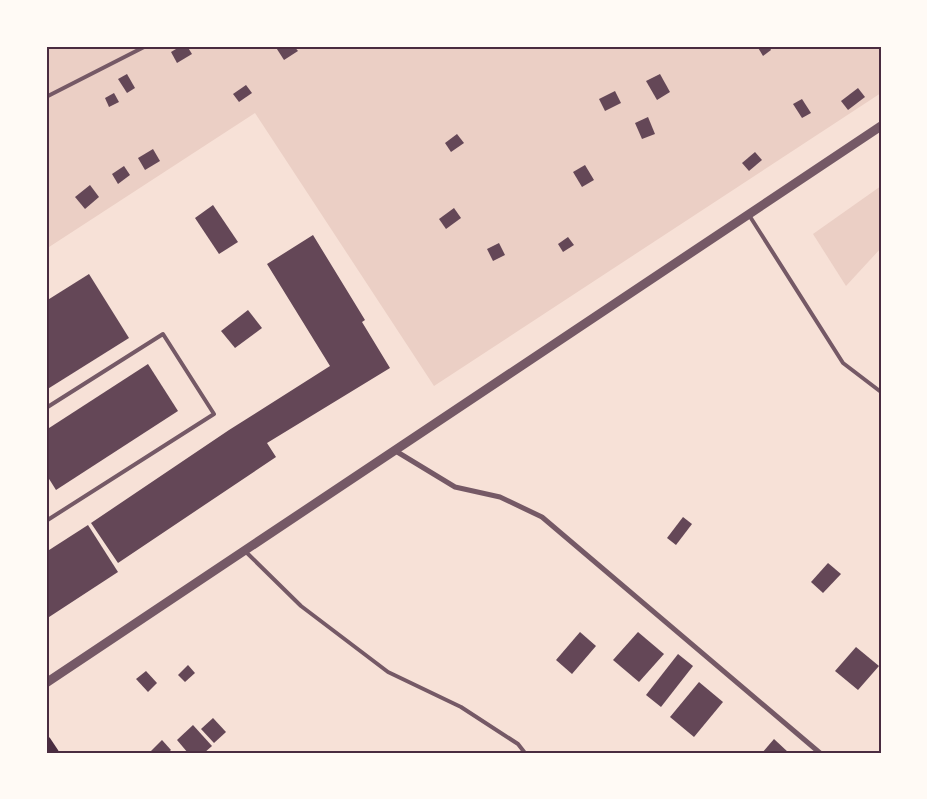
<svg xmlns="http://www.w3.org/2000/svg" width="927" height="799" font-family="Helvetica,sans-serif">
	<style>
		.green { fill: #ebcfc5 }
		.building { fill: #644757 }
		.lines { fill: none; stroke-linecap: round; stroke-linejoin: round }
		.service { stroke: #755966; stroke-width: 4 }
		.minor { stroke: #755966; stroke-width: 5 }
		.tertiary { stroke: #755966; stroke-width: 9 }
		.secondary { stroke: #4a2c40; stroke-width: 10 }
		.neatline { fill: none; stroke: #4a2c40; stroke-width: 2 }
	</style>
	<rect width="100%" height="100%" fill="#f7e1d7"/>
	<g class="green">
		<polygon points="46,46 881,46 881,93 434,386 255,113 46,249"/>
		<polygon points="881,186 881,248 846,286 813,234"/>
	</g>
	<g class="building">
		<polygon points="181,46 187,46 192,54 177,63 171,52"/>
		<polygon points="275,46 294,46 298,51 284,60"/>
		<polygon points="757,46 769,46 771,50 763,56"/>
		<polygon points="127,74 135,88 127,93 118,79"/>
		<polygon points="660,74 670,92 657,100 646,81"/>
		<polygon points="246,85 252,93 239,102 233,94"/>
		<polygon points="858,88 865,97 848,110 841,101"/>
		<polygon points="615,91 621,103 605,111 599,99"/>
		<polygon points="114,93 119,102 109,107 105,98"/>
		<polygon points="802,99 811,113 802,118 793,104"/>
		<polygon points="648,117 655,134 642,139 635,123"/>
		<polygon points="457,134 464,143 451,152 445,143"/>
		<polygon points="153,149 160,161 145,170 138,158"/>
		<polygon points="755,152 762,160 749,171 742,163"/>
		<polygon points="585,165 594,180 582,187 573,172"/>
		<polygon points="124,166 130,175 118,184 112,174"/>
		<polygon points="90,185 99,197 85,209 75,197"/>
		<polygon points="213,205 238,242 219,254 195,218"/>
		<polygon points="454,208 461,218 446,229 439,219"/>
		<polygon points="313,235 365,320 362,322 390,368 267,443 276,457 118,563 91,523 229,430 330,366 267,264"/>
		<polygon points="568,237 574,245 563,252 558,244"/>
		<polygon points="499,243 505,255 493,261 487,249"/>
		<polygon points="89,274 129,338 46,390 46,301"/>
		<polygon points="248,310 262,328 235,348 221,331"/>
		<polygon points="148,364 178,411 56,490 46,474 46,430"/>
		<polygon points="683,517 692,524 676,545 667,538"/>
		<polygon points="88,525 118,572 46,619 46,552"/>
		<polygon points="828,563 841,574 823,593 811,582"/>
		<polygon points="580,632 596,646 572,674 556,660"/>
		<polygon points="638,632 664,654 639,682 613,660"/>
		<polygon points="856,647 879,666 858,690 835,671"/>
		<polygon points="678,654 693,666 661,707 646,695"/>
		<polygon points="188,665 195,673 185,682 178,675"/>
		<polygon points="146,671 157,683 148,692 136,679"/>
		<polygon points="699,682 723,702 694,737 670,717"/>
		<polygon points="213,718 226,732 214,743 201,729"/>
		<polygon points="193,725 212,746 204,753 188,753 177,740"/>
		<polygon points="774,739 789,753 762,753"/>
		<polygon points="162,740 171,750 168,753 149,753"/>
	</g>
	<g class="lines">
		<g class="service">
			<polyline points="46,97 146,46"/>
			<polyline points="749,215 843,363 881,392"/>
			<polyline points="46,408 163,334 214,414 46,521"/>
			<polyline points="245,551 301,606 388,672 461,707 518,744 525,753"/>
		</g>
		<polyline class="minor" points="394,450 455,487 500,497 542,517 820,753"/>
		<polyline class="tertiary" points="46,683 881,126"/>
		<polyline class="secondary" points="46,741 54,753"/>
	</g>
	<rect width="927" height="799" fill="none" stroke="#fffaf5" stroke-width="95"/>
	<rect x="48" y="48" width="832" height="704" class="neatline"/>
</svg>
